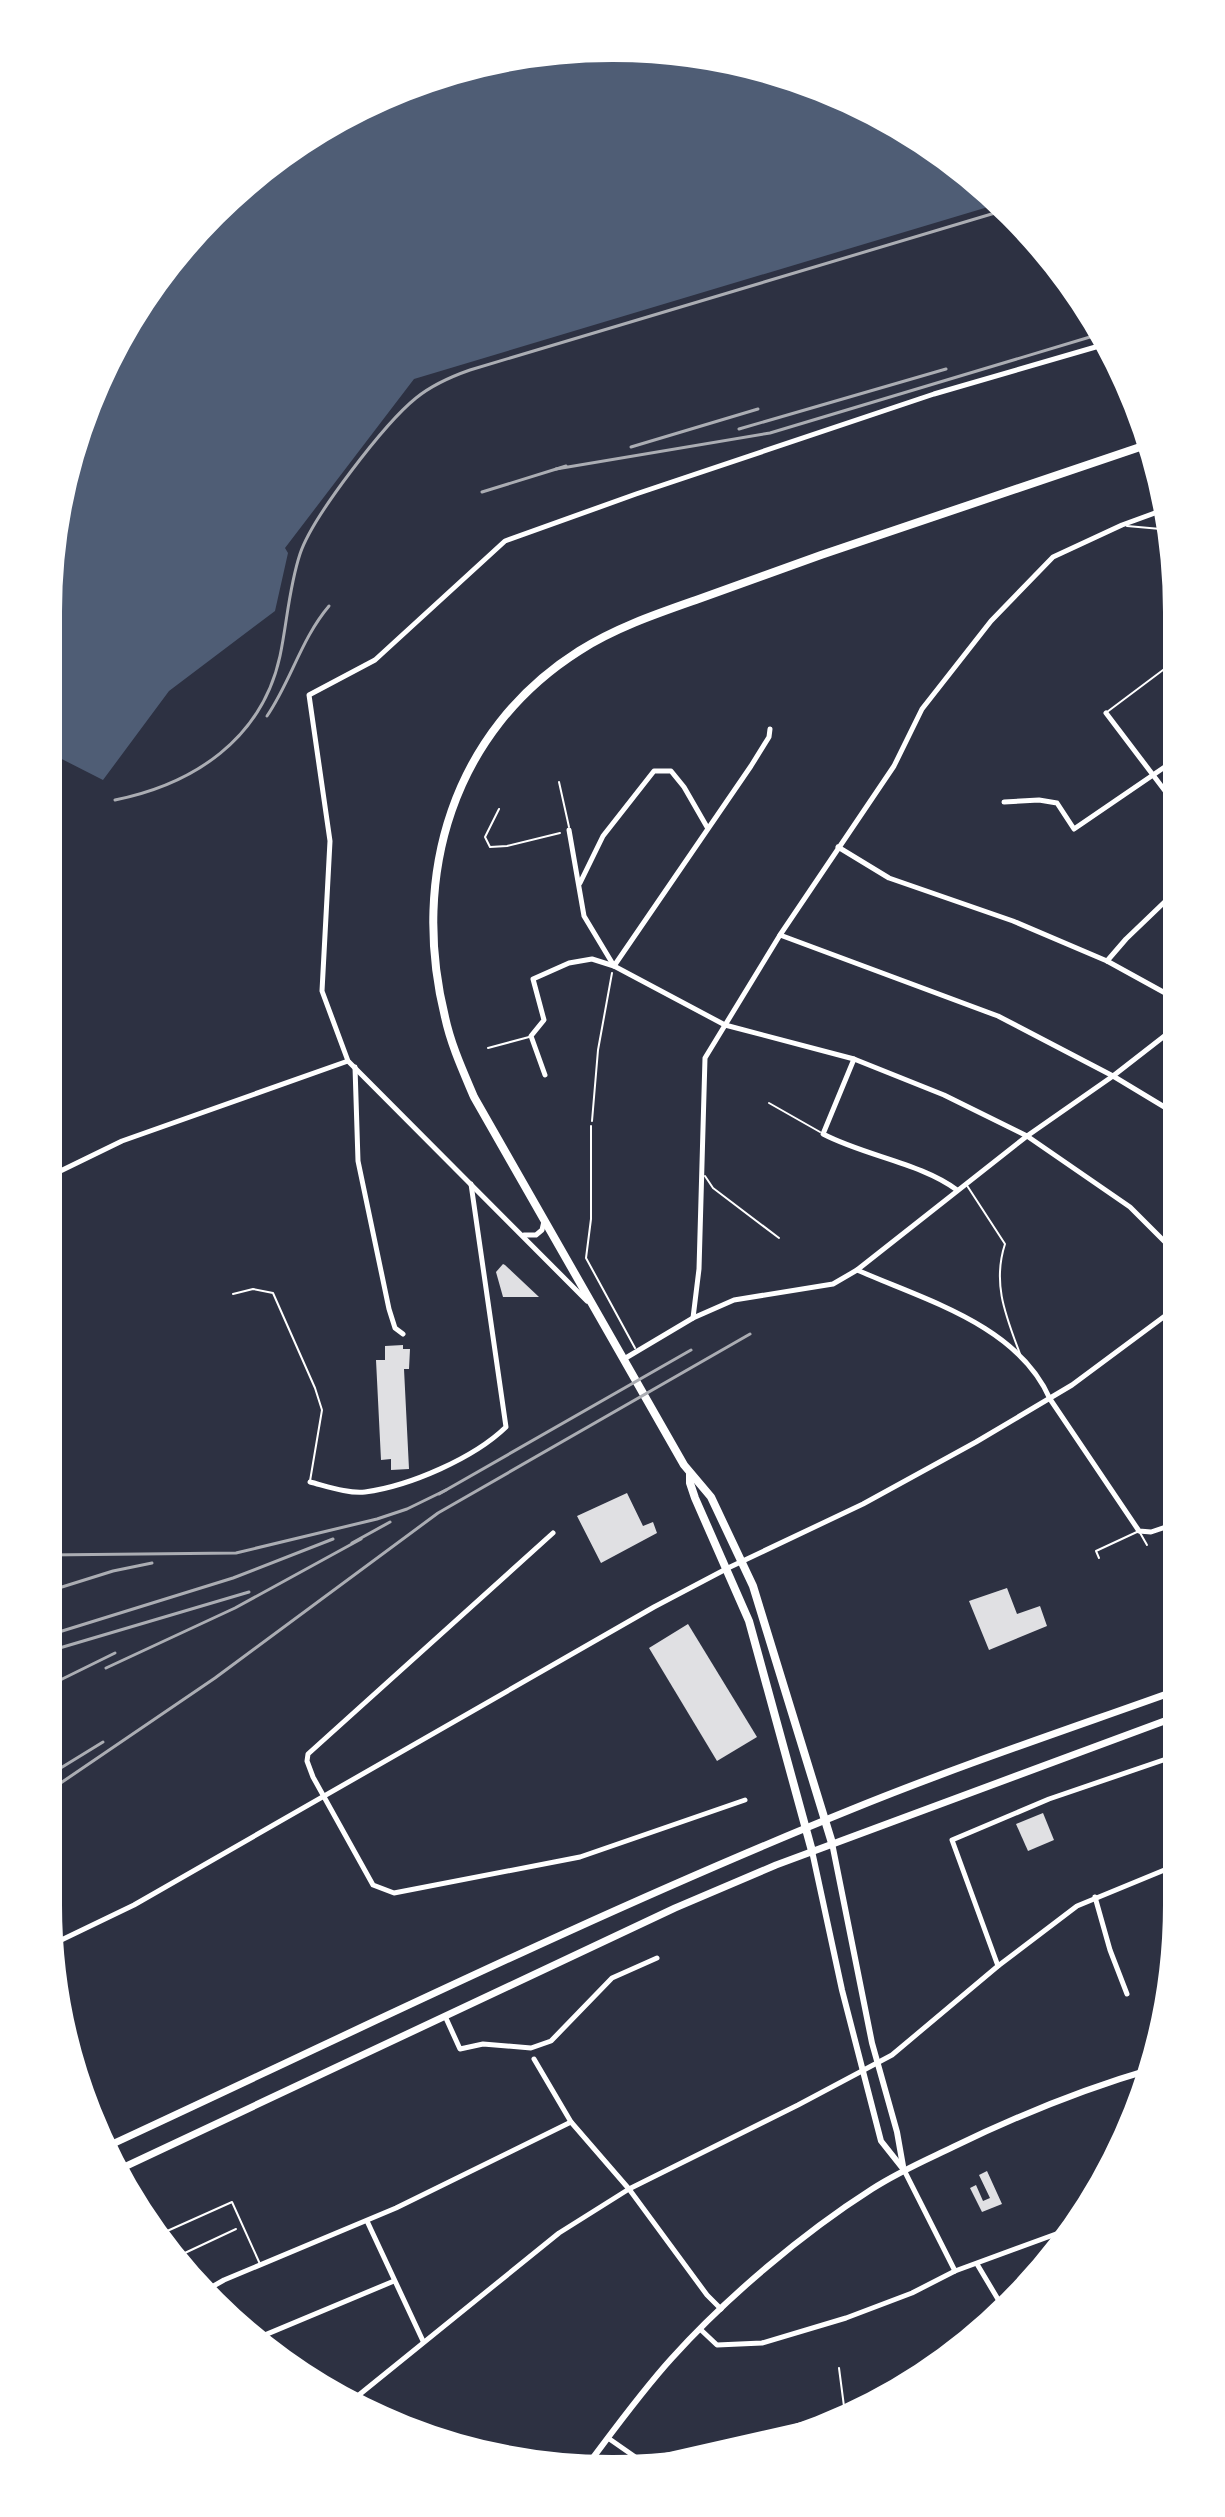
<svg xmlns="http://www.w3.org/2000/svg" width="1225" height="2517" font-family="Cabin,sans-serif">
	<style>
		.water { fill: #4f5d75 }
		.building { fill: #e0e0e3 }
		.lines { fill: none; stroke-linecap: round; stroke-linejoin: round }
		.path { stroke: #fff; stroke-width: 2 }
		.service { stroke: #fff; stroke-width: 2 }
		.minor { stroke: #fff; stroke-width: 5 }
		.tertiary { stroke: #fff; stroke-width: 6 }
		.secondary { stroke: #fff; stroke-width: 7 }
		.primary { stroke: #fff; stroke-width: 8 }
		.rail { stroke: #abadb3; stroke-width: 3 }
		.rim { fill: none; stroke: #fff; stroke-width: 4 }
	</style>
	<rect width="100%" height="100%" fill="#2d3142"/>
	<polygon class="water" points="613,46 723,57 830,89 958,163 998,204 414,379 285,548 288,553 275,611 169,691 103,780 46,751 46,612 57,502 89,395 142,297 212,212 298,141 396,89 502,57"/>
	<g class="building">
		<polygon points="503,1264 505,1265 539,1297 503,1297 496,1272"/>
		<polygon points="403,1345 403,1349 410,1349 409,1369 404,1369 409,1469 391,1470 391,1459 381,1460 376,1360 385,1360 385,1346"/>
		<polygon points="627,1493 643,1526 653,1522 657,1533 601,1563 577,1516"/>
		<polygon points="1007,1588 1017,1614 1040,1606 1047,1626 989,1650 969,1601"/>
		<polygon points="688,1624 757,1737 717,1761 649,1648"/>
		<polygon points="1043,1813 1054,1840 1028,1851 1016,1824"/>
		<polygon points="987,2171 1002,2204 982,2212 970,2188 976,2185 983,2201 990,2198 979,2175"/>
	</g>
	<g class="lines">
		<g class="path">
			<polyline points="499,809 485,837 490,847 507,846 560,833"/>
			<polyline points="592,1121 598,1050 612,973"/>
			<polyline points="172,2259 236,2229"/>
		</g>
		<g class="service">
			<polyline points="1127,526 1172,530"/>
			<polyline points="1107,712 1175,661"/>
			<polyline points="559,782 569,827"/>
			<polyline points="488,1048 529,1037"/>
			<polyline points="769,1103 820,1132"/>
			<polyline points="591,1126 591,1219 586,1258 635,1348"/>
			<polyline points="705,1176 713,1188 779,1238"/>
			<path d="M 966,1184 L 1005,1244 C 992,1284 1006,1316 1020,1354"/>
			<polyline points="233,1294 253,1289 273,1293 315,1388 322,1410 310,1481"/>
			<polyline points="1099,1558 1096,1551 1139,1531 1147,1545"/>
			<polyline points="156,2236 232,2202 260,2264"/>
			<polyline points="839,2368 845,2414"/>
		</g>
		<g class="minor">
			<polyline points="1106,713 1175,804"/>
			<polyline points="1004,802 1039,800 1057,803 1074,829 1175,760"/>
			<polyline points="569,830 584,916 614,966 751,766 769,737 770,729"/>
			<polyline points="838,847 889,878 1013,921 1107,961 1176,999"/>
			<polyline points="580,883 603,836 654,771 671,771 684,787 707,827"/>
			<polyline points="780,935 998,1016 1113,1076 1176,1114"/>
			<polyline points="1107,961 1126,939 1175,892"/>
			<path d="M 854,1059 L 823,1134 C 865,1156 921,1163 957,1190"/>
			<polyline points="355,1067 358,1161 389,1309 395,1328 403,1334"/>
			<polyline points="545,1075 531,1036 544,1020 533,979 569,963 592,959 614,966 725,1025 854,1059 944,1095 1027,1136 1130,1207 1177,1254"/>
			<polyline points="46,1178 122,1141 348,1061"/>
			<polyline points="524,1235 536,1235 542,1230 544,1221"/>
			<path d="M 857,1270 C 925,1300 1018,1325 1050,1399 L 1139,1531 L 1151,1532 L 1178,1523"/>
			<polyline points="587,1301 348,1061 322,991 330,841 309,695 375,660 505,541 636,494 934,394 1106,344"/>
			<polyline points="693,1318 699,1269 705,1058 780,935 894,766 922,709 991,621 1053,557 1122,525 1166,509"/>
			<polyline points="624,1359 693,1318 734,1300 833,1284 857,1270 1027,1136 1113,1076 1176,1027"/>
			<path d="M 310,1482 C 326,1486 349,1494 365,1492 C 410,1486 474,1458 506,1427 L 471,1184"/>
			<polyline points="553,1533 308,1754 307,1761 313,1777 373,1885 394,1893 580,1857 745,1800"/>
			<polyline points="1095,1897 1110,1950 1127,1994"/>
			<polyline points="53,1944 134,1905 654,1607 728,1568 863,1504 976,1442 1072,1385 1177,1307"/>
			<polyline points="998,1966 952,1840 1049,1799 1178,1755"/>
			<polyline points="445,2016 460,2049 483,2044 531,2048 551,2041 612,1978 657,1958"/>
			<polyline points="534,2059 571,2122 629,2189 707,2295 721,2309"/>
			<polyline points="904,2170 955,2271"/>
			<polyline points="367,2221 423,2341"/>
			<polyline points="977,2264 1005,2311"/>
			<polyline points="203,2292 224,2280 396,2208 571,2122"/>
			<polyline points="700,2329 717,2345 762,2343 846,2318 912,2293 955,2271 1078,2226"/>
			<polyline points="253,2340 394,2281"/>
			<polyline points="349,2403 559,2233 629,2189 798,2105 892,2055 998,1966 1077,1906 1179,1864"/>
			<polyline points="608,2438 641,2461 866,2410"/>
		</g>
		<g class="tertiary">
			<polyline points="832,1843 872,2043 897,2132 903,2166"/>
			<polyline points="812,1851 842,1990 881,2141 904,2170"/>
			<path d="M 589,2463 C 616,2427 642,2391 672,2358 C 727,2297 803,2233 872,2189 C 898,2172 926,2160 953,2147 C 1017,2116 1083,2089 1152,2069"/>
		</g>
		<g class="secondary">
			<path d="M 108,2146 C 354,2032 598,1912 850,1810 C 958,1766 1069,1729 1178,1690"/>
			<polyline points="120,2169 675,1908 776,1865 1178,1716"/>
		</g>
		<g class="primary">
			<polyline points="690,1474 690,1483 695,1498 749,1621 812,1851"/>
			<path d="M 832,1843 L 753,1586 L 711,1497 L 684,1465 L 474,1097 C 463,1071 451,1045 445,1017 C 410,875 453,731 579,651 C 615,628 656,614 696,600 C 738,585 779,570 821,555 C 930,518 1040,481 1149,444"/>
		</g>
		<g class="rail">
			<polyline points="739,429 946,369"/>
			<polyline points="631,447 758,409"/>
			<polyline points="556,469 770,433 1100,334"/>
			<polyline points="482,492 566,466"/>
			<path d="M 267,716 C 291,681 301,639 329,606"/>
			<path d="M 115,800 C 194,784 262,739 280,656 C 287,623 289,587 300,554 C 312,517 385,423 416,398 C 432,385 450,377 470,370 L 1005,210"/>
			<polyline points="439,1494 691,1350"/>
			<polyline points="352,1543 390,1522"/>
			<polyline points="46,1555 236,1553 377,1519 407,1509 446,1490"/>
			<polyline points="46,1592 113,1571 152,1563"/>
			<polyline points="46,1636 233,1578 333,1539"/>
			<polyline points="46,1652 249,1592"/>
			<polyline points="106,1668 235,1608 361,1539"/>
			<polyline points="46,1687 115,1653"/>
			<polyline points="46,1777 103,1742"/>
			<polyline points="46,1793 215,1678 438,1513 750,1334"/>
		</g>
	</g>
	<path d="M0 0H1225V2517H0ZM612 60H613A552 552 0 0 1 1165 612V1905A552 552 0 0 1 613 2457H612A552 552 0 0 1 60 1905V612A552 552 0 0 1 612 60Z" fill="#fff" fill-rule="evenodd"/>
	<path class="rim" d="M612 60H613A552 552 0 0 1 1165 612V1905A552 552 0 0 1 613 2457H612A552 552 0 0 1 60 1905V612A552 552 0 0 1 612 60Z"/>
</svg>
